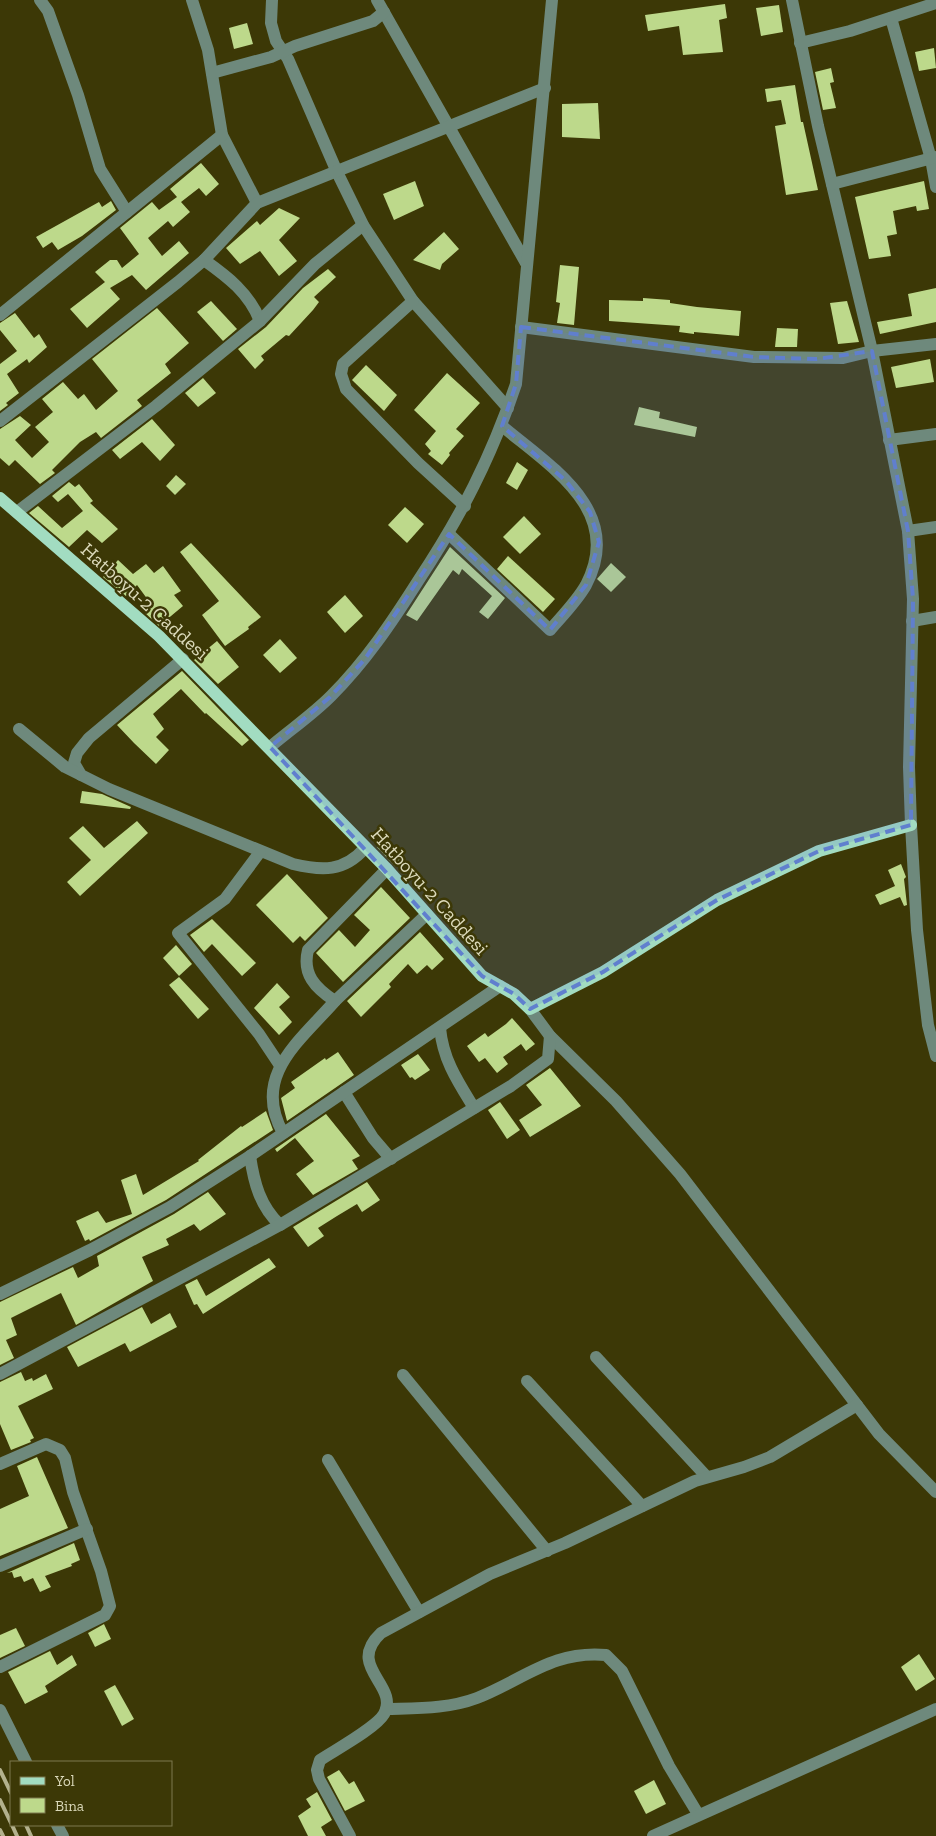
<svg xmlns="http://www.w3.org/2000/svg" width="936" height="1836" font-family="'Zilla Slab',serif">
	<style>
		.building { fill: #bdd98b }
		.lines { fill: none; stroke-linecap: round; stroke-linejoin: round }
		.minor { stroke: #6e897c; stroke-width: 12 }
		.major { stroke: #a2dcc1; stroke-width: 12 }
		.rail { stroke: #b3b18d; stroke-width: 4 }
		.marked { fill: #607fce; fill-opacity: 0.2; stroke: #607fce; stroke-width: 4; stroke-dasharray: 10 6; stroke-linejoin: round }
		.labels { text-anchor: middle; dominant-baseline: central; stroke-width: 5; stroke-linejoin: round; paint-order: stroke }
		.street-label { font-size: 20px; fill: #dbd9ba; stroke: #3c3806 }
	</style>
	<rect width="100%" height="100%" fill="#3c3806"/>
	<g class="building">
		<polygon points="725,4 727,18 719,20 723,52 683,55 679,26 648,31 645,15"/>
		<polygon points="779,5 783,32 761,36 756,8"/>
		<polygon points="247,23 253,44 234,49 229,28"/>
		<polygon points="934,48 936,68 919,71 915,52"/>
		<polygon points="831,68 834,82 830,83 836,108 823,110 815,72"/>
		<polygon points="795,85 801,122 803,122 818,190 786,195 775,126 786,124 781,100 767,102 765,89"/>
		<polygon points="598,103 600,139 562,137 562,104"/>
		<polygon points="201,163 219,184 206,196 199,188 181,202 190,212 173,227 168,221 148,238 162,256 179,241 189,253 146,290 132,275 110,288 120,299 87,328 70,309 105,282 95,272 110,260 117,260 122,268 139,254 120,228 152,202 159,210 177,197 170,189"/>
		<polygon points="415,181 424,206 394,220 383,194"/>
		<polygon points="924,181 929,209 917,211 916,206 893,211 897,234 887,236 891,256 869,259 855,197"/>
		<polygon points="111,201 116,210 82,236 58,250 52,242 43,248 36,237 99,202 102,207"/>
		<polygon points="279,208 300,218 279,240 297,261 279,276 260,251 240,264 226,248 257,221 260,225"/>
		<polygon points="444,232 459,249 442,264 440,270 413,260"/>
		<polygon points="560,265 579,267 574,325 557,323 560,303 556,302"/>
		<polygon points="328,269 336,277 314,297 319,302 313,310 289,336 286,335 261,356 264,360 255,369 238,349 266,327 303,288"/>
		<polygon points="936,288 936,322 880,334 877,322 912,316 908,294"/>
		<polygon points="643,298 670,300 670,303 697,307 741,311 739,336 694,332 694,334 679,332 680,326 609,321 609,300 643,301"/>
		<polygon points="211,301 237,329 223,341 197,312"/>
		<polygon points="847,301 859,342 838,344 830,303"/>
		<polygon points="157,308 189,343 165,364 171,373 137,400 142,406 101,438 96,432 80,442 52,470 55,473 40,484 15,460 9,466 0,458 0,429 20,416 31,425 15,440 32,458 49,442 35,427 53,412 42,399 63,382 78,399 84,394 96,410 118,391 92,359"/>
		<polygon points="15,313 34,338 39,334 47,347 29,363 27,359 7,374 19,393 6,403 8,405 0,411 0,364 17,351 0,330 0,323"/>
		<polygon points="777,328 798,329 797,347 775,347"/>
		<polygon points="930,359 934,382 896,388 891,367"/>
		<polygon points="366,365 397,395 384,411 352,380"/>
		<polygon points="447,373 480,403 456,429 464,436 449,453 450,455 442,465 428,454 431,451 425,444 436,431 414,410"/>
		<polygon points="203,378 216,393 198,407 185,393"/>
		<polygon points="639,407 660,412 659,418 697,427 695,437 634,425"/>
		<polygon points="152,419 175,445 160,461 142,442 120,459 112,450"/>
		<polygon points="517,462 528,470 517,490 506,483"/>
		<polygon points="176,475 186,484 175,495 166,486"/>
		<polygon points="69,482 75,487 79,484 93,501 90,503 118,529 102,543 87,530 69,547 29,513 38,506 62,528 83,511 68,494 58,502 52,496"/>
		<polygon points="405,507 424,524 407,543 388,525"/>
		<polygon points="524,516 541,534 520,554 503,537"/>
		<polygon points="191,543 261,617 248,627 249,629 225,646 202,615 219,601 180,552"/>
		<polygon points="450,547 505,598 488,619 479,612 492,596 462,569 459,575 453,570 417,621 406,615"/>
		<polygon points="508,556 555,599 543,612 497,569"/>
		<polygon points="118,560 133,574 146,564 154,573 163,566 181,591 174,595 183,606 159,626 143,611 151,604 137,585 126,596 103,577"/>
		<polygon points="611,563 626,577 611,592 597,579"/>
		<polygon points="345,595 363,616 345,633 327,612"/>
		<polygon points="280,639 297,658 280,673 263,655"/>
		<polygon points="217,641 239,667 218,684 194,660"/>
		<polygon points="182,671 249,740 242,746 206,713 205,714 181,689 153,714 164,729 156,737 169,750 156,764 134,743 117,725"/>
		<polygon points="82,791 102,794 131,807 130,809 80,803"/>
		<polygon points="137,821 148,833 80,896 67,882 91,860 69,838 83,826 104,848"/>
		<polygon points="384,840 402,860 395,866 377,847"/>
		<polygon points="901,864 906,877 904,879 907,905 904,906 900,897 880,905 875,895 895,886 888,870"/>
		<polygon points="287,874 328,918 305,941 300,936 293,943 256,905"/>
		<polygon points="381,887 410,918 343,982 316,953 339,930 355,947 370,930 354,915"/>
		<polygon points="212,919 256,963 242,976 212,944 204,952 190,935"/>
		<polygon points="420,932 444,959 432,970 427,965 417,974 408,964 389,984 391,987 361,1017 347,1001"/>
		<polygon points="176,945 192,964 179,976 163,958"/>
		<polygon points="179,977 209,1009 198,1019 169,985"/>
		<polygon points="277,983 290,997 279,1007 292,1022 279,1035 254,1008"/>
		<polygon points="512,1018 535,1044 526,1051 521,1044 503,1057 508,1064 497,1073 485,1058 479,1062 467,1046 485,1033 488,1037 506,1024"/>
		<polygon points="338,1052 354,1075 287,1121 281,1098 295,1088 291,1082 325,1058 326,1060"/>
		<polygon points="418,1054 430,1070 415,1080 412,1077 410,1078 401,1065"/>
		<polygon points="550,1068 581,1106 530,1137 519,1120 542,1105 526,1085"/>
		<polygon points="500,1102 520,1130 507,1139 488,1110"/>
		<polygon points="266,1111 273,1130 166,1200 90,1241 89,1239 85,1241 76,1221 98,1211 106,1223 132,1214 121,1180 136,1174 143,1195 199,1161 198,1160 241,1126 242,1127"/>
		<polygon points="326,1114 360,1156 352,1160 358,1169 313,1195 296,1174 314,1161 295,1138 277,1152 275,1149"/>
		<polygon points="367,1182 380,1200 362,1212 357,1204 337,1216 318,1228 324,1236 308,1247 293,1227"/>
		<polygon points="208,1192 226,1214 200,1231 194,1224 166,1239 169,1245 142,1257 153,1281 76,1325 61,1293 11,1318 17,1335 6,1340 14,1358 0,1365 0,1302 73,1267 78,1278 99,1266 97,1256 174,1214"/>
		<polygon points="269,1258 276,1267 203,1314 197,1304 194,1305 185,1285 197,1279 206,1296"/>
		<polygon points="142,1307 151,1324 170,1313 177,1327 130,1352 125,1343 78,1367 67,1347"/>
		<polygon points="21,1372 25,1381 32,1378 33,1381 46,1374 53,1389 18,1406 34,1438 30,1440 31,1442 11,1450 0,1424 0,1382"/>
		<polygon points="37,1457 68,1528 0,1556 0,1509 29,1496 17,1466"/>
		<polygon points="74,1543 80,1560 71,1564 72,1566 45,1576 51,1587 40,1592 33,1578 24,1582 21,1576 14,1578 12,1572 7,1573"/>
		<polygon points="104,1624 111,1639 95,1647 88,1633"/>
		<polygon points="16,1628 25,1646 0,1658 0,1635"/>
		<polygon points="50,1651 57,1665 72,1655 77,1665 45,1686 48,1692 25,1704 8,1672"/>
		<polygon points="919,1654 935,1679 916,1691 901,1667"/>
		<polygon points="115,1685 134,1719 122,1726 104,1691"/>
		<polygon points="339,1770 349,1784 354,1781 365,1801 345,1811 327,1777"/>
		<polygon points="654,1780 666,1804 646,1814 634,1791"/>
		<polygon points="317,1792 332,1820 321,1827 326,1836 308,1836 298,1816 311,1807 306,1799"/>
	</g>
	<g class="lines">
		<g class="minor">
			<polyline points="40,0 48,11 78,95 100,169 127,212"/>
			<polyline points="192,0 208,50 222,135 257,203"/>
			<polyline points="272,0 271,23 276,41 288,59 337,172 363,225 413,301 508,408"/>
			<polyline points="377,0 526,263"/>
			<polyline points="792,0 818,126 872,351 908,531 913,599 909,767 911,825 917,930 928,1025 936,1056"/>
			<polyline points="891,18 931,159 936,187"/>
			<polyline points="800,43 850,31 936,3"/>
			<polyline points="212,73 271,57 295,46 373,21 384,12"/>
			<polyline points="832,184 936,157"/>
			<path d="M 204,260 C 228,277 249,293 260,321"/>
			<polyline points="413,301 343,364 341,374 346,389 418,463 465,506"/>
			<polyline points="0,315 222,135"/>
			<polyline points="521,327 754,357 843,358 872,351 936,344"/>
			<polyline points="0,421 178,282 204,260 257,203 545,88"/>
			<polyline points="889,440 936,434"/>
			<polyline points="17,512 156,406 260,321 315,264 363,225"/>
			<polyline points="908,531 936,527"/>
			<path d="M 449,534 L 550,630 C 562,616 577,601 586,585 C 625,511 551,467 502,426"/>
			<polyline points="912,621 936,617"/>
			<path d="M 183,659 L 89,738 L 77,753 L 74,763 L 81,775 L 109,789 L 293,864 C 322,871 344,872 365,848"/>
			<polyline points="19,729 65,767 81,775"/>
			<path d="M 270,747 C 290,730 312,715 331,696 C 366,661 392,622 418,581 C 461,516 491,458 516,384 L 552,0"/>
			<polyline points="260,852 225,899 178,933 259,1034 279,1064"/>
			<polyline points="335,1001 427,914"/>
			<polyline points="530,1009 550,1036 616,1101 680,1174 879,1434 936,1492"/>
			<path d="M 440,1028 C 443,1060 458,1082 474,1108"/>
			<polyline points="344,1092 373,1138 391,1159"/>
			<path d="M 283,1133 C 251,1076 300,1041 335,1001 C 315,988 302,974 308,950 L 387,869"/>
			<path d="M 250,1156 C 254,1183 260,1206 280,1225"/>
			<polyline points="0,1294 90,1250 170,1207 250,1156 500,986"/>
			<polyline points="596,1357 706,1476"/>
			<polyline points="0,1374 280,1225 511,1086 548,1059 550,1036"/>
			<polyline points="403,1375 547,1551"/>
			<polyline points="527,1381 642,1506"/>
			<polyline points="328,1460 419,1612"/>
			<polyline points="0,1464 46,1444 60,1450 65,1458 73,1492 101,1571 110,1606 105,1615 0,1667"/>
			<polyline points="0,1566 87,1529"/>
			<path d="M 386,1709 C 417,1708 448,1709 477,1698 C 523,1680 553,1650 606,1655 L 622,1671 L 669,1766 L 698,1814"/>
			<polyline points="0,1710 26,1762"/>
			<polyline points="57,1825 63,1836"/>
			<path d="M 350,1836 L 319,1779 L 317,1770 L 320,1760 C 335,1750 376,1728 384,1714 C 400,1685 345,1667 381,1633 L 490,1574 L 565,1543 L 695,1481 L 744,1467 L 770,1457 L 857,1405"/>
			<polyline points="653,1836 936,1709"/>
		</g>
		<polyline class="major" points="0,498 159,636 387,869 482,976 514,994 530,1009 603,972 717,900 819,851 911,825"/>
		<g class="rail">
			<polyline points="0,1770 11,1793"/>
			<polyline points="0,1800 11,1823"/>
			<polyline points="12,1825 17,1836"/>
			<polyline points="26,1825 31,1836"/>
			<polyline points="0,1830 3,1836"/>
		</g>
	</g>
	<path class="marked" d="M 521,327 L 754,357 L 817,359 L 872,351 L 908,531 L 913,599 L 911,825 L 819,851 L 717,900 L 603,972 L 530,1009 L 514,994 L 482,976 L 270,747 L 330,697 L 365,659 L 449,534 L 550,630 L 586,585 L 599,542 L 590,512 L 566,481 L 502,426 L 516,384 Z"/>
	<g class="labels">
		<g class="street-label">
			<text transform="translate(145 601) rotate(42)">Hatboyu-2 Caddesi</text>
			<text transform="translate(430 891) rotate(48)">Hatboyu-2 Caddesi</text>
		</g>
	</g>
	<rect x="10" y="1761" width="162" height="65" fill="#3c3806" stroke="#7c784e"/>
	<rect x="20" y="1777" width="25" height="8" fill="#a2dcc1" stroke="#7c784e"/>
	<text x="55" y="1786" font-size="15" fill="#dbd9ba">Yol</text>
	<rect x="20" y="1798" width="25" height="15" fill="#bdd98b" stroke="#7c784e"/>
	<text x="55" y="1811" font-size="15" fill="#dbd9ba">Bina</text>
</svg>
